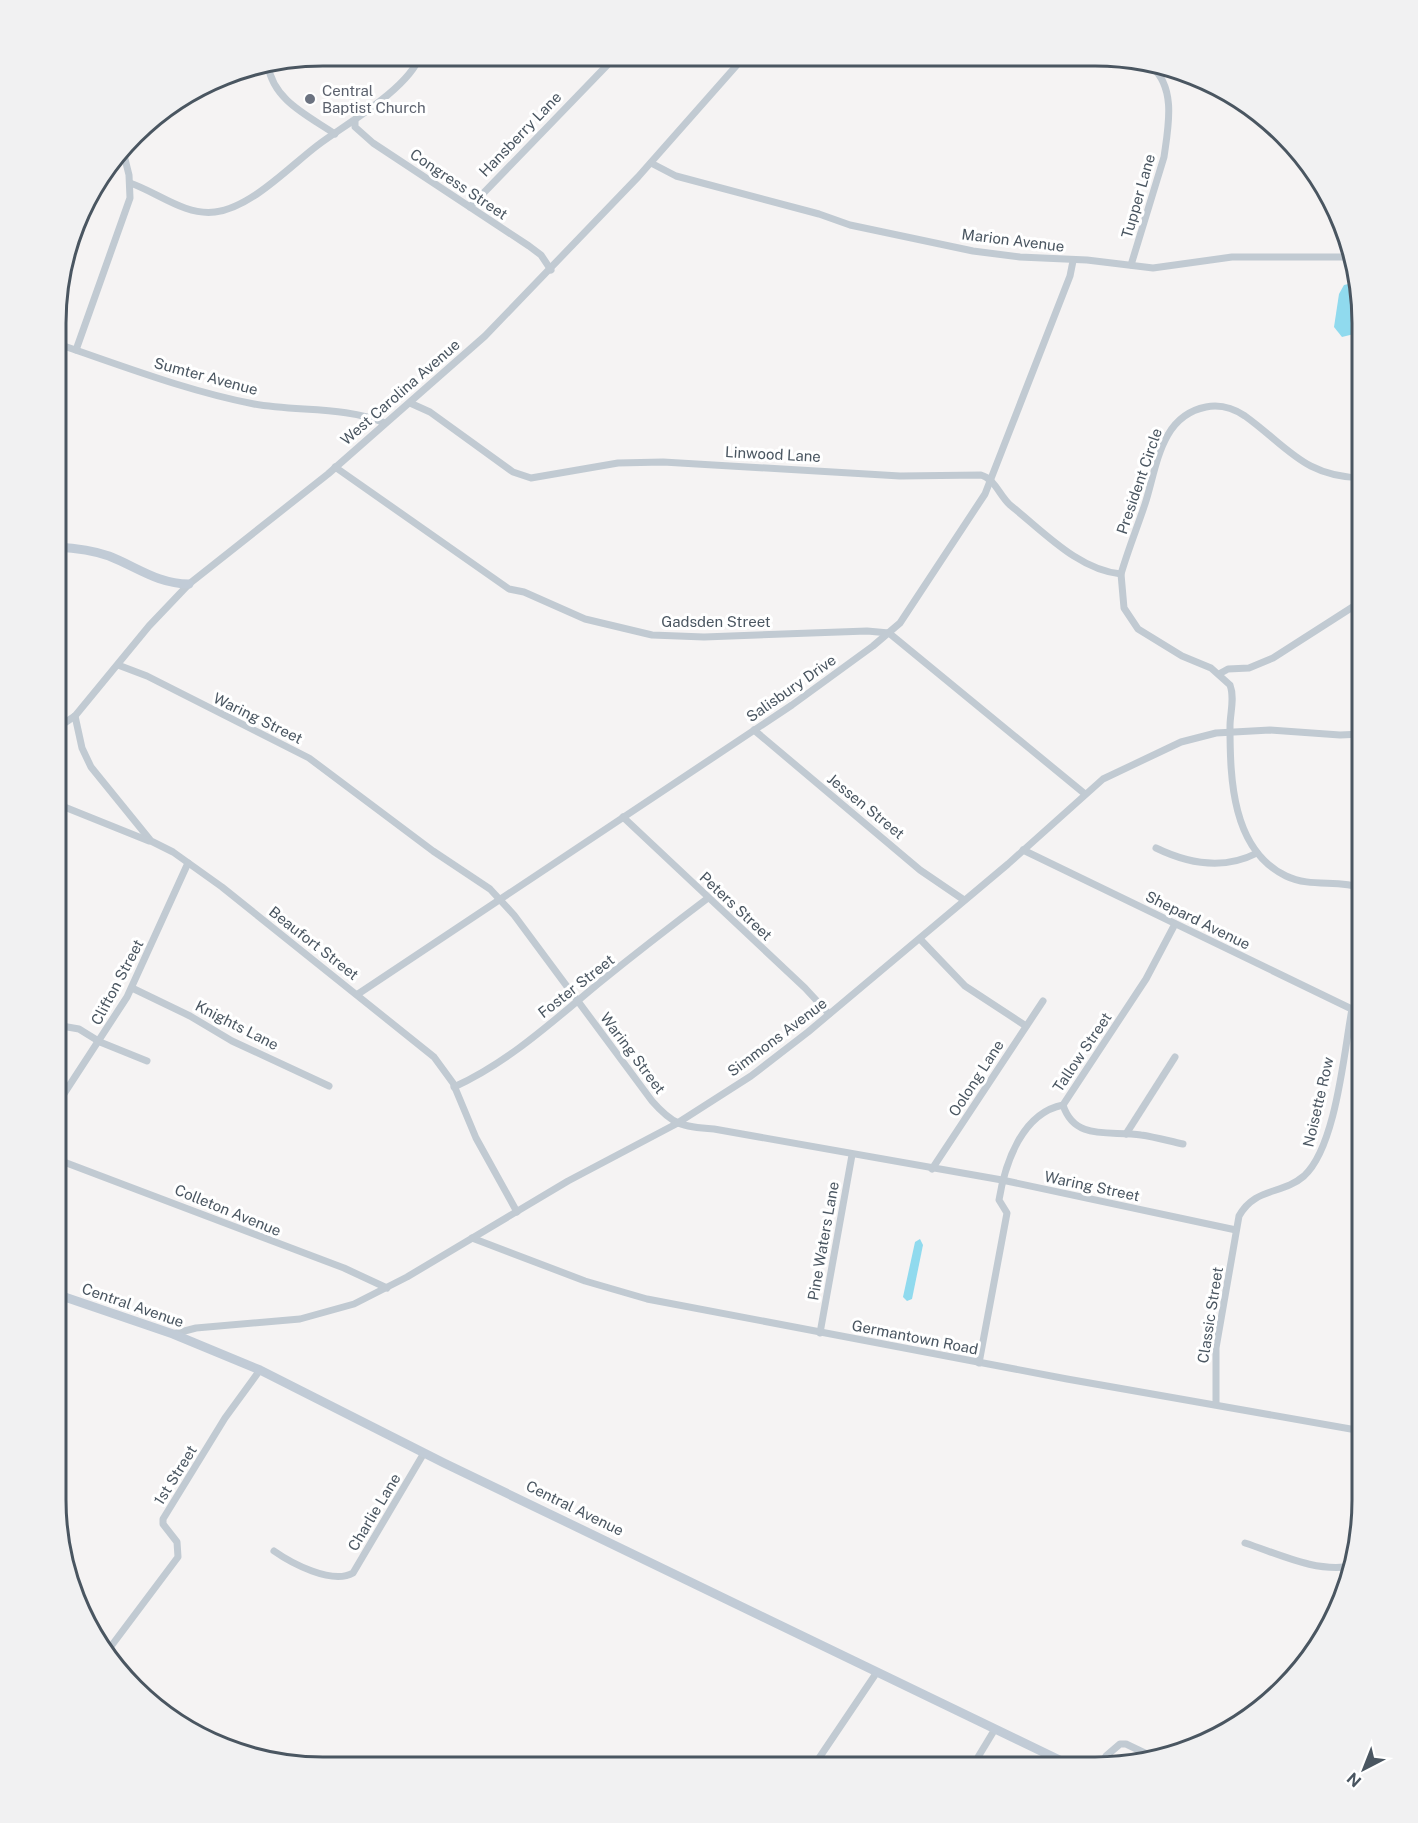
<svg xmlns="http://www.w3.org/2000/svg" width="1418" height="1823" font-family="'Public Sans',sans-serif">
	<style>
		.water { fill: #90daee }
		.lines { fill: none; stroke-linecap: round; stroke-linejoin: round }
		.street { stroke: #c1cad2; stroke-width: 7 }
		.secondary { stroke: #c1cbd6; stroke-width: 9 }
		.worship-dot { fill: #6b7280; stroke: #fff; stroke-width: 2 }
		.labels { text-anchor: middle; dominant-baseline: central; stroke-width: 6; stroke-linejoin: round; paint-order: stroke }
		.worship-label { font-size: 15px; fill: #5b616d; stroke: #fff; text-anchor: start }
		.street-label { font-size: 15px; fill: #4a5661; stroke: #fff }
		.rim { fill: none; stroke: #4a5661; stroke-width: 3 }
	</style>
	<rect width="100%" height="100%" fill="#f5f3f3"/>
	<g class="water">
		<polygon points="1353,283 1362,326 1358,333 1342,337 1334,327 1339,294 1344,285"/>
		<polygon points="920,1239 923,1245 912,1299 907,1301 903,1297 915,1242"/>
	</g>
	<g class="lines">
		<g class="street">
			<path d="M 268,65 C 273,100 307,115 335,134"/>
			<polyline points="355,120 355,127 373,143 529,246 541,255 551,270"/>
			<polyline points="651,163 676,176 819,214 850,225 973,251 1020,257 1087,260 1153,268 1232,257 1347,257"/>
			<path d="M 130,183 C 157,192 185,216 215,212 C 251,208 290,166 318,145 C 346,124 408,89 420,56"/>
			<polyline points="470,207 616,56"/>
			<path d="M 1131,265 L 1164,157 C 1168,128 1177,88 1151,66"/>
			<path d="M 58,344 C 123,366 187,391 254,404 C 297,412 345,406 385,423"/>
			<polyline points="76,350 130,198 129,175 123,151"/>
			<path d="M 410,403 L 430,412 L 513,472 L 531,478 L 618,463 L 663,462 L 900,476 L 981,475 C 995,479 999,495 1010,505 C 1043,531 1078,570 1121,574"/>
			<polyline points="335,467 509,589 524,592 585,619 652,635 704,637 867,631 889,633 1085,794"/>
			<path d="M 118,665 L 147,676 L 309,758 L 433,851 L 490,889 L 514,915 L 652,1101 C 673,1125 682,1127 714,1129 L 1002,1180 L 1236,1230"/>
			<polyline points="1219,674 1228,669 1249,668 1273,658 1362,601"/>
			<polyline points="75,716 82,748 91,767 151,841 173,852 222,887 434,1057 453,1083 476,1138 517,1212"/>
			<polyline points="57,728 75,716 149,626 189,584 328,474 485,336 638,177 744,57"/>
			<polyline points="754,730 920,870 964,900"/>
			<polyline points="57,804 149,841"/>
			<polyline points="623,817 805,988 829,1014"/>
			<path d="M 1156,848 C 1189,864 1224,870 1257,853"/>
			<polyline points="1023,850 1362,1014"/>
			<path d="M 1362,888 C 1338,879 1311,888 1286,876 C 1232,850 1230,779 1230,726 C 1230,713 1235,698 1230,685 L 1211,668 L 1182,656 L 1138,629 L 1124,608 L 1121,574 C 1128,550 1137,528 1145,504 C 1157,467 1160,416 1206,407 C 1221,404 1233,408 1245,416 C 1288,447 1304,477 1362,478"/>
			<polyline points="920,939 965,986 1026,1026"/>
			<polyline points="132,988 190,1016 232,1041 329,1086"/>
			<polyline points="358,994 792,705 873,646 900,623 985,494 1070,276 1073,261"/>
			<polyline points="56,1025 79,1029 100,1042 147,1061"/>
			<path d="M 454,1087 C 509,1062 553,1021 599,983 C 635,954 671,926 708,898"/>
			<path d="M 1063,1105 C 1075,1142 1111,1130 1141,1135 C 1155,1137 1169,1141 1183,1144"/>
			<polyline points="56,1106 127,997 188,863"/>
			<polyline points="1126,1134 1175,1057"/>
			<polyline points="56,1159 344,1268 387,1288"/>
			<polyline points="932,1169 1043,1001"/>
			<polyline points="472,1238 585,1281 647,1299 1067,1379 1362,1431"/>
			<polyline points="820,1333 852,1155"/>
			<polyline points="173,1334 196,1328 300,1319 354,1304 407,1277 568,1181 676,1124 751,1076 808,1032 1008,864 1103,779 1181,742 1216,733 1270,730 1340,735 1362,734"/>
			<path d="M 979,1363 L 1007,1213 L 999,1200 C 1005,1163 1022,1113 1063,1105 L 1146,979 L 1175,924"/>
			<path d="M 1216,1404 L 1216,1348 L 1239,1216 C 1255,1187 1282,1195 1304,1176 C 1336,1147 1344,1052 1352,1009"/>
			<path d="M 1245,1543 C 1279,1554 1316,1573 1352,1566"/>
			<path d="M 274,1551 C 291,1563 332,1585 353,1573 L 424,1453"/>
			<polyline points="106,1653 178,1557 177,1542 163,1524 163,1519 225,1418 260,1370"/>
			<polyline points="1100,1766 1106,1756 1120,1744 1126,1744 1149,1755"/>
			<polyline points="813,1767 877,1672"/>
			<polyline points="972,1767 995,1729"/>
		</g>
		<g class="secondary">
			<path d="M 57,547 C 75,548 92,550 109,556 C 137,567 158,584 189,584"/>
			<polyline points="56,1294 173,1334 260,1370 444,1463 1074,1767"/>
		</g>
	</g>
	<circle class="worship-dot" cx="310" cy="99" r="6"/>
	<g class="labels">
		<g class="worship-label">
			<text x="322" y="90">Central<tspan x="322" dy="17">Baptist Church</tspan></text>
		</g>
		<g class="street-label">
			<text transform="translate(520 134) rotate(-46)">Hansberry Lane</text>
			<text transform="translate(459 184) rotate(34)">Congress Street</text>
			<text transform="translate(1138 196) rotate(-74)">Tupper Lane</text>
			<text transform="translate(1013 240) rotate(7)">Marion Avenue</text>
			<text transform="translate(206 376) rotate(15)">Sumter Avenue</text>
			<text transform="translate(400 392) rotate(-41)">West Carolina Avenue</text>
			<text transform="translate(773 454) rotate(3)">Linwood Lane</text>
			<text transform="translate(1139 481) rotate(-71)">President Circle</text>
			<text x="716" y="621">Gadsden Street</text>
			<text transform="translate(791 688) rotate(-35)">Salisbury Drive</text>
			<text transform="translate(258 718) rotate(26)">Waring Street</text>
			<text transform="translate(866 806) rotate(39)">Jessen Street</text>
			<text transform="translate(736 906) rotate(43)">Peters Street</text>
			<text transform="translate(1198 920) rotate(26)">Shepard Avenue</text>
			<text transform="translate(314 943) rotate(38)">Beaufort Street</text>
			<text transform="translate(117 982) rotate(-62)">Clifton Street</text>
			<text transform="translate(576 986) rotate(-38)">Foster Street</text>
			<text transform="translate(237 1025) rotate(27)">Knights Lane</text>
			<text transform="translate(777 1037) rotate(-37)">Simmons Avenue</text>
			<text transform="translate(1082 1052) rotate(-56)">Tallow Street</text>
			<text transform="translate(633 1053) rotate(53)">Waring Street</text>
			<text transform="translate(976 1078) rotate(-57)">Oolong Lane</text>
			<text transform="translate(1318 1102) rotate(-77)">Noisette Row</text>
			<text transform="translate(1092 1186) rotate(12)">Waring Street</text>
			<text transform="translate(228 1210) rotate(22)">Colleton Avenue</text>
			<text transform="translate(823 1241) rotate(-80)">Pine Waters Lane</text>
			<text transform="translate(133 1305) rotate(19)">Central Avenue</text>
			<text transform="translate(1210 1315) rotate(-81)">Classic Street</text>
			<text transform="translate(915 1337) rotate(11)">Germantown Road</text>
			<text transform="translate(175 1475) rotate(-58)">1st Street</text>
			<text transform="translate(575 1508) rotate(26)">Central Avenue</text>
			<text transform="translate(374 1512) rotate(-59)">Charlie Lane</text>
		</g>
	</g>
	<path d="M0 0H1418V1823H0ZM323 66H1095A257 257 0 0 1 1352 323V1500A257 257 0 0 1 1095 1757H323A257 257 0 0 1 66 1500V323A257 257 0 0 1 323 66Z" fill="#f1f1f2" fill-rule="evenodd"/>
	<path class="rim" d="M323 66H1095A257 257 0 0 1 1352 323V1500A257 257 0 0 1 1095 1757H323A257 257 0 0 1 66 1500V323A257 257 0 0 1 323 66Z"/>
	<g transform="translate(1364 1769) rotate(222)" stroke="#ffffff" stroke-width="4.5" paint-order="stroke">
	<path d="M0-4.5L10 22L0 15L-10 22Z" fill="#4a5661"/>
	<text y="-9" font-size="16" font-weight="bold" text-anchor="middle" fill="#4a5661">N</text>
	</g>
</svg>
